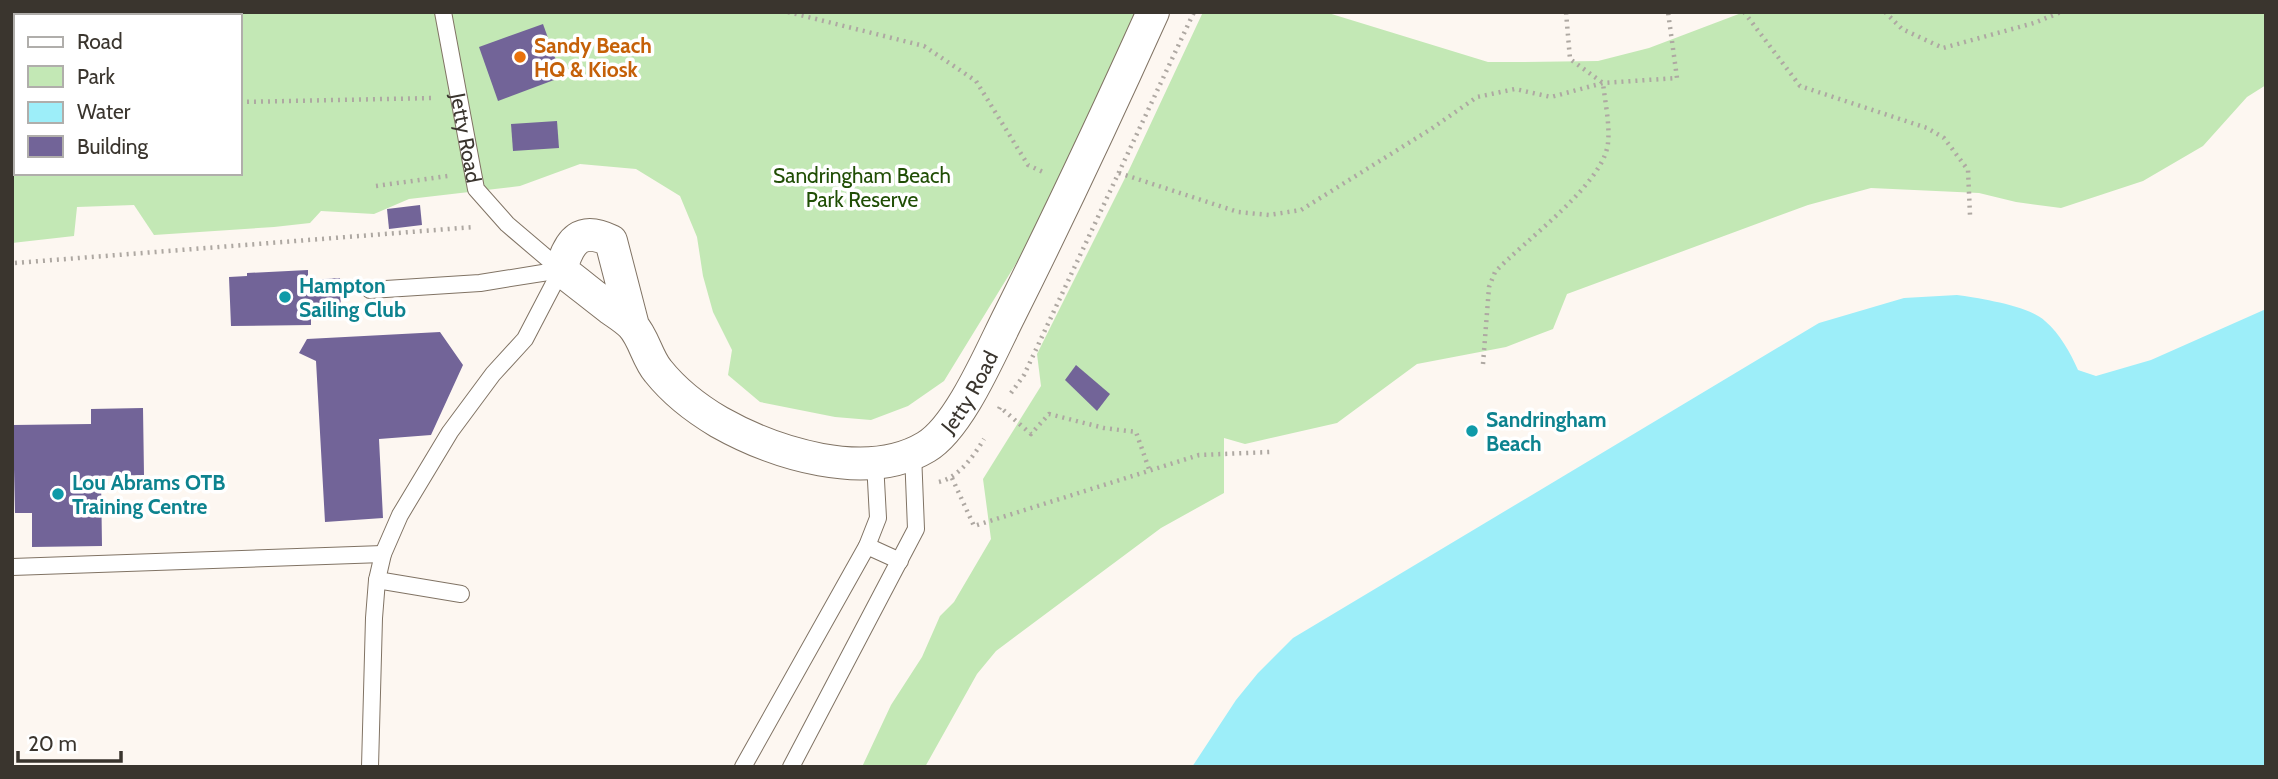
<svg xmlns="http://www.w3.org/2000/svg" width="2278" height="779" font-family="Cabin,sans-serif">
	<style>
		.green { fill: #c3e8b5; fill-rule: evenodd }
		.water { fill: #9deef9 }
		.building { fill: #726498 }
		.lines { fill: none; stroke-linecap: round; stroke-linejoin: round }
		.lane-casing { stroke: #807364; stroke-width: 18 }
		.street-casing { stroke: #807364; stroke-width: 34 }
		.path { stroke: #aea8a2; stroke-width: 4.5; stroke-dasharray: 2 5; stroke-linecap: butt }
		.lane { stroke: #fff; stroke-width: 16 }
		.street { stroke: #fff; stroke-width: 32 }
		.food-dot { fill: #e8710a; stroke: #fff; stroke-width: 2.5 }
		.culture-dot { fill: #0f9aa8; stroke: #fff; stroke-width: 2.5 }
		.labels { text-anchor: middle; dominant-baseline: central; stroke-width: 7; stroke-linejoin: round; paint-order: stroke }
		.food-label { font-size: 21px; font-weight: bold; fill: #c56008; stroke: #fff; text-anchor: start }
		.street-label { font-size: 21px; fill: #3a352e; stroke: #fff }
		.park-label { font-size: 21px; fill: #204e05; stroke: #fff }
		.culture-label { font-size: 21px; font-weight: bold; fill: #0d838f; stroke: #fff; text-anchor: start }
	</style>
	<rect width="100%" height="100%" fill="#fdf7f1"/>
	<g class="green">
		<path d="M 12,12 L 1137,12 L 1036,231 L 944,381 L 908,406 L 871,420 L 835,417 L 760,402 L 728,375 L 732,350 L 713,312 L 703,276 L 697,237 L 680,196 L 636,169 L 580,164 L 520,186 L 409,199 L 374,214 L 321,211 L 310,223 L 274,227 L 154,235 L 134,205 L 77,207 L 74,236 L 12,243 ZM 16,16 L 240,16 L 240,173 L 16,173 Z"/>
		<polygon points="1203,12 1325,12 1488,62 1517,62 1598,61 1649,48 1744,12 2266,12 2266,85 2247,97 2203,146 2143,181 2061,208 2016,202 1979,193 1871,188 1808,205 1567,294 1553,329 1506,347 1417,364 1337,423 1245,444 1224,438 1224,493 1161,528 996,651 977,674 925,767 862,767 891,705 922,657 940,616 954,602 991,539 983,479 1041,386 1037,354 1129,170"/>
	</g>
	<path class="water" d="M 1957,295 C 1979,298 2030,306 2045,321 C 2060,334 2070,352 2078,370 L 2096,376 L 2151,360 L 2266,309 L 2266,767 L 1192,767 L 1236,700 L 1258,673 L 1293,638 L 1819,323 L 1904,298 Z"/>
	<g class="building">
		<polygon points="543,24 562,77 498,101 479,47"/>
		<polygon points="557,121 559,148 513,151 511,124"/>
		<polygon points="420,205 422,225 389,229 387,209"/>
		<polygon points="308,270 308,280 340,278 341,314 311,316 311,325 231,326 229,277 247,276 247,273"/>
		<polygon points="440,332 463,365 431,435 379,439 383,518 325,522 316,361 299,353 307,339"/>
		<polygon points="1076,365 1110,394 1097,411 1065,380"/>
		<polygon points="143,408 144,475 101,476 102,546 32,547 32,513 15,513 13,425 91,424 91,409"/>
	</g>
	<g class="lines">
		<defs>
			<g id="lane">
				<path id="s1" d="M 443,12 L 476,189 L 507,224 L 561,270"/>
				<polyline points="370,290 480,283 561,270"/>
				<polyline points="867,546 900,561"/>
				<polyline points="12,567 383,554"/>
				<polyline points="377,580 461,594"/>
				<polyline points="370,767 374,618 377,580 383,554 400,515 450,432 493,374 525,339 561,270"/>
				<polyline points="743,767 867,546 878,518 875,462"/>
				<polyline points="791,767 916,529 913,453"/>
			</g>
			<g id="street">
				<path id="s2" d="M 633,326 L 611,241 C 581,226 569,240 561,270 C 578,283 594,296 611,309 C 618,314 626,319 632,325 C 644,338 647,358 658,371 C 674,391 697,409 719,422 C 774,453 866,483 926,447 C 960,427 992,349 1010,314 C 1060,214 1107,114 1153,12"/>
			</g>
		</defs>
		<use href="#lane" class="lane-casing"/>
		<use href="#street" class="street-casing"/>
		<g class="path">
			<polyline points="788,12 924,46 976,81 1028,165 1043,172"/>
			<polyline points="1744,12 1800,86 1927,128 1944,138 1968,170 1970,215"/>
			<polyline points="1885,12 1902,29 1943,48 2034,23 2061,12"/>
			<polyline points="12,84 16,85"/>
			<polyline points="240,102 434,98"/>
			<polyline points="1119,173 1238,212 1269,215 1301,210 1431,129 1477,97 1515,89 1551,97 1603,83 1677,78 1668,12"/>
			<polyline points="376,186 448,176"/>
			<polyline points="15,263 474,227"/>
			<path d="M 1483,364 L 1489,287 L 1495,272 C 1524,241 1604,184 1608,143 C 1610,124 1605,102 1603,83 L 1570,59 L 1566,12"/>
			<polyline points="1011,393 1024,375 1194,12"/>
			<polyline points="999,409 1000,407 1031,434 1049,414 1104,428 1136,432 1149,469"/>
			<polyline points="952,478 974,526 1199,455 1270,452"/>
			<path d="M 939,482 C 959,477 973,457 984,439"/>
		</g>
		<use href="#lane" class="lane"/>
		<use href="#street" class="street"/>
	</g>
	<circle class="food-dot" cx="520" cy="57" r="7"/>
	<g class="culture-dot">
		<circle cx="285" cy="297" r="7"/>
		<circle cx="1472" cy="431" r="7"/>
		<circle cx="58" cy="494" r="7"/>
	</g>
	<g class="labels">
		<g class="food-label">
			<text x="534" y="45">Sandy Beach<tspan x="534" dy="24">HQ &amp; Kiosk</tspan></text>
		</g>
		<g class="street-label">
			<text stroke="none"><textPath href="#s1" startOffset="128">Jetty Road</textPath></text>
			<text stroke="none"><textPath href="#s2" startOffset="670">Jetty Road</textPath></text>
		</g>
		<g class="park-label">
			<text x="862" y="175">Sandringham Beach<tspan x="862" dy="24">Park Reserve</tspan></text>
		</g>
		<g class="culture-label">
			<text x="299" y="285">Hampton<tspan x="299" dy="24">Sailing Club</tspan></text>
			<text x="1486" y="419">Sandringham<tspan x="1486" dy="24">Beach</tspan></text>
			<text x="72" y="482">Lou Abrams OTB<tspan x="72" dy="24">Training Centre</tspan></text>
		</g>
	</g>
	<rect width="2278" height="779" fill="none" stroke="#3a352e" stroke-width="28"/>
	<rect x="14" y="14" width="228" height="161" fill="#ffffff" stroke="#b0aeab" stroke-width="2"/>
	<rect x="28" y="37" width="35" height="10" fill="#ffffff" stroke="#b0aeab" stroke-width="2"/>
	<text x="77" y="49" font-size="21" fill="#3a352e">Road</text>
	<rect x="28" y="66" width="35" height="21" fill="#c3e8b5" stroke="#b0aeab" stroke-width="2"/>
	<text x="77" y="84" font-size="21" fill="#3a352e">Park</text>
	<rect x="28" y="102" width="35" height="21" fill="#9deef9" stroke="#b0aeab" stroke-width="2"/>
	<text x="77" y="119" font-size="21" fill="#3a352e">Water</text>
	<rect x="28" y="136" width="35" height="21" fill="#726498" stroke="#b0aeab" stroke-width="2"/>
	<text x="77" y="154" font-size="21" fill="#3a352e">Building</text>
	<path d="M18 751v10h103v-10" fill="none" stroke="#3a352e" stroke-width="3.5"/>
	<text x="28" y="751" font-size="21" fill="#3a352e" stroke="#ffffff" stroke-width="5" paint-order="stroke">20 m</text>
</svg>
